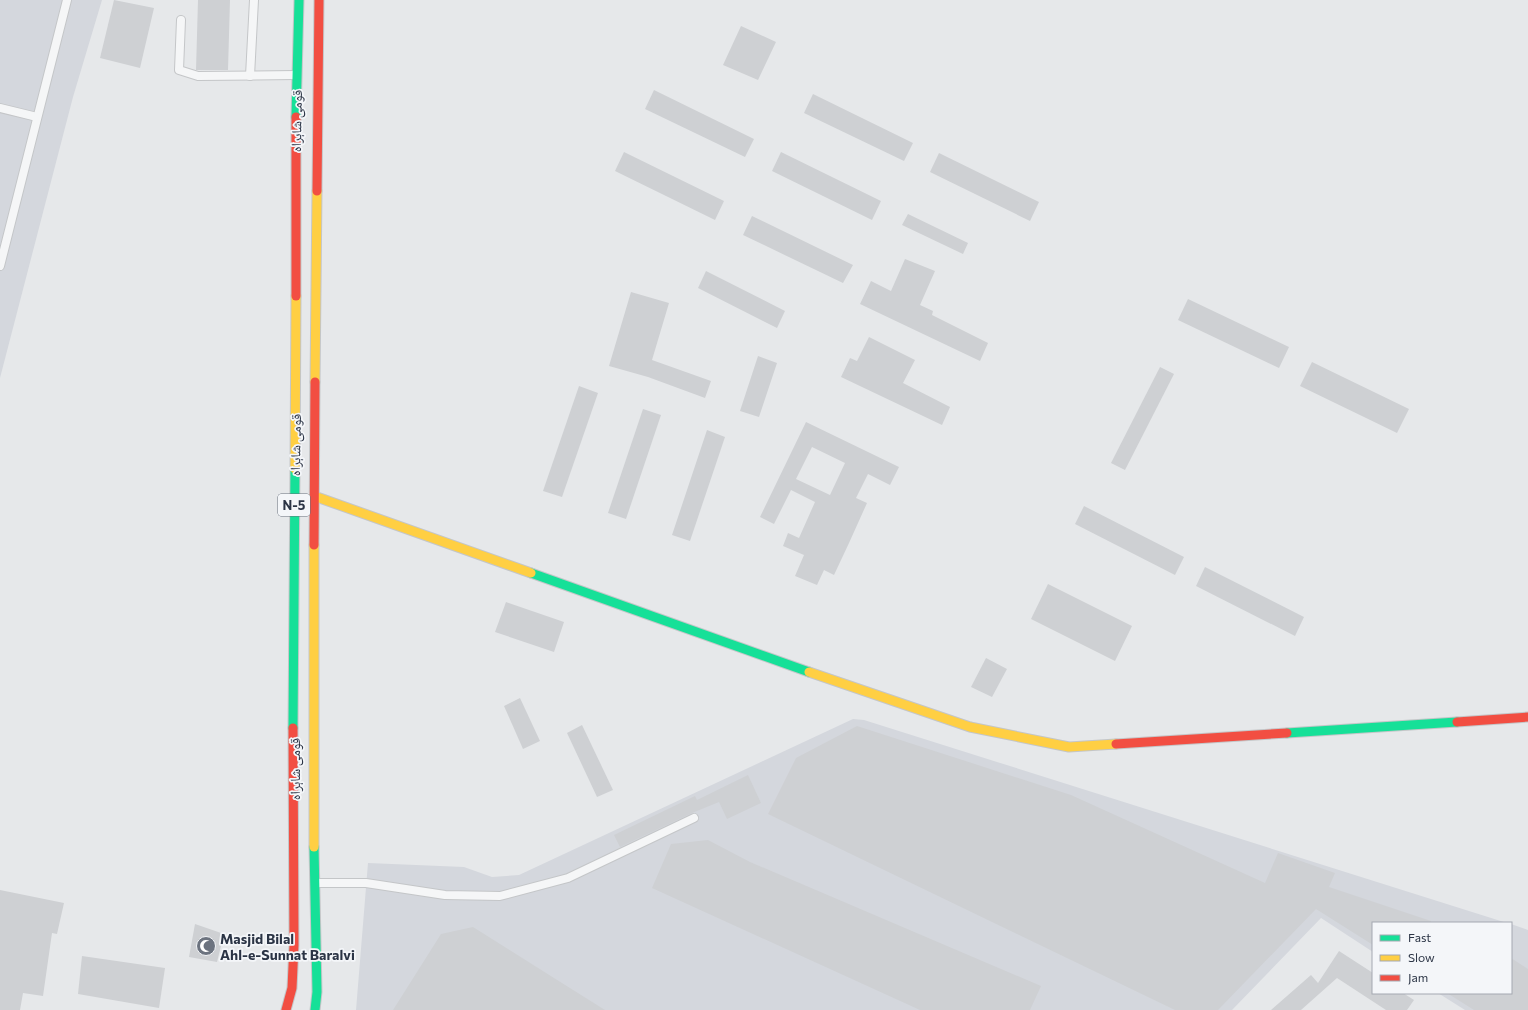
<svg xmlns="http://www.w3.org/2000/svg" width="1528" height="1010" font-family="Commissioner,'Noto Naskh Arabic',sans-serif">
	<style>
		.built { fill: #d4d7dd }
		.building { fill: #ced0d3; fill-rule: evenodd }
		.lines { fill: none; stroke-linecap: round; stroke-linejoin: round }
		.lane-casing { stroke: #c4c6c8; stroke-width: 10 }
		.fast-casing { stroke: #c4c6c8; stroke-width: 11 }
		.slow-casing { stroke: #c4c6c8; stroke-width: 11 }
		.jam-casing { stroke: #c4c6c8; stroke-width: 11 }
		.lane { stroke: #f5f6f7; stroke-width: 8 }
		.fast { stroke: #16e098; stroke-width: 9 }
		.slow { stroke: #ffcf43; stroke-width: 9 }
		.jam { stroke: #f24e42; stroke-width: 9 }
		.labels { text-anchor: middle; dominant-baseline: central; stroke-width: 3.5; stroke-linejoin: round; paint-order: stroke }
		.shield { fill: #f4f6f9; stroke: #676e7b; stroke-width: 1 }
		.shield-label { font-size: 13px; font-weight: bold; fill: #2b3445 }
		.street-label { font-size: 14px; fill: #2b3445; stroke: #f4f6f9 }
		.poi-label { font-size: 14px; font-weight: bold; fill: #2b3445; stroke: #f4f6f9; text-anchor: start }
	</style>
	<rect width="100%" height="100%" fill="#e6e8ea"/>
	<g class="built">
		<polygon points="0,0 102,0 73,97 0,378"/>
		<polygon points="853,719 864,720 1507,923 1373,923 1373,952 1321,918 1232,1010 356,1010 368,863 464,867 492,877 519,875"/>
		<polygon points="1511,924 1528,930 1528,1010 1465,1010 1438,993 1511,993"/>
	</g>
	<g class="building">
		<polygon points="114,0 154,8 140,68 100,58"/>
		<polygon points="198,0 230,0 228,70 196,70"/>
		<polygon points="741,26 776,42 758,80 723,65"/>
		<polygon points="654,90 754,139 745,157 645,109"/>
		<polygon points="813,94 913,143 904,161 804,113"/>
		<polygon points="624,152 724,201 715,220 615,171"/>
		<polygon points="781,152 881,201 872,220 772,171"/>
		<polygon points="939,153 1039,202 1030,221 930,172"/>
		<polygon points="908,214 968,243 963,254 902,225"/>
		<polygon points="752,216 853,265 843,283 743,235"/>
		<polygon points="905,259 935,271 920,305 933,311 932,315 988,343 980,361 860,304 871,281 891,291"/>
		<polygon points="706,271 785,311 777,328 698,288"/>
		<polygon points="631,292 669,303 652,360 711,381 705,398 648,377 609,366"/>
		<polygon points="1188,299 1289,347 1279,368 1178,320"/>
		<polygon points="869,337 915,360 903,383 950,407 942,425 841,377 850,358 857,361"/>
		<polygon points="758,356 777,363 759,417 740,411"/>
		<polygon points="1312,362 1409,409 1397,433 1300,386"/>
		<polygon points="1160,367 1174,374 1125,470 1111,463"/>
		<polygon points="579,386 598,393 562,497 543,491"/>
		<polygon points="643,409 661,415 626,519 608,513"/>
		<path d="M 806,422 L 899,467 L 890,485 L 868,474 L 856,498 L 867,503 L 849,543 L 834,575 L 824,570 L 817,585 L 795,576 L 804,555 L 783,546 L 788,533 L 799,538 L 815,502 L 791,490 L 774,524 L 760,517 ZM 812,447 L 845,463 L 830,495 L 796,479 Z"/>
		<polygon points="707,430 725,437 690,541 672,535"/>
		<polygon points="1084,506 1184,557 1175,575 1075,524"/>
		<polygon points="1205,567 1304,617 1295,636 1196,586"/>
		<polygon points="1048,584 1132,626 1115,661 1031,619"/>
		<polygon points="506,602 564,622 554,652 495,632"/>
		<polygon points="986,658 1007,669 992,697 971,687"/>
		<polygon points="520,698 540,741 523,749 504,706"/>
		<polygon points="582,725 613,790 597,797 567,733"/>
		<polygon points="857,726 1071,795 1265,883 1278,853 1335,873 1329,887 1431,921 1431,923 1373,923 1373,945 1316,909 1218,1010 1175,1010 768,814 796,758"/>
		<polygon points="748,775 761,803 727,819 719,802 692,813 620,847 614,835 695,796 697,800"/>
		<polygon points="708,840 750,862 1041,986 1030,1010 920,1010 652,888 671,844"/>
		<polygon points="0,890 64,903 57,934 52,933 43,996 23,993 20,1010 0,1010"/>
		<polygon points="195,924 224,934 217,962 189,957"/>
		<polygon points="473,927 554,978 605,1010 393,1010 441,934"/>
		<polygon points="1339,951 1373,973 1373,993 1403,993 1414,1000 1407,1010 1386,1010 1337,978 1301,1010 1271,1010 1311,975 1318,983"/>
		<polygon points="82,956 165,968 159,1008 78,994"/>
		<polygon points="1511,958 1528,969 1528,1010 1474,1010 1447,993 1511,993"/>
	</g>
	<g class="lines">
		<defs>
			<g id="lane">
				<polyline points="181,20 179,70 198,76 296,75"/>
				<polyline points="250,76 254,0"/>
				<polyline points="0,108 37,117"/>
				<polyline points="0,266 67,0"/>
				<polyline points="315,883 366,883 445,895 500,896 568,878 694,818"/>
			</g>
			<g id="fast">
				<polyline points="296,117 299,0"/>
				<polyline points="531,573 809,672"/>
				<polyline points="293,728 295,469"/>
				<polyline points="1287,733 1457,722"/>
				<polyline points="314,847 317,992 315,1010"/>
			</g>
			<g id="slow">
				<polyline points="315,382 317,191"/>
				<polyline points="295,469 296,296"/>
				<polyline points="314,496 531,573"/>
				<polyline points="314,545 314,847"/>
				<polyline points="809,672 970,727 1069,747 1116,744"/>
			</g>
			<g id="jam">
				<polyline points="296,117 296,296"/>
				<polyline points="317,191 319,0"/>
				<polyline points="314,545 315,382"/>
				<polyline points="1457,722 1528,717"/>
				<polyline points="1116,744 1287,733"/>
				<polyline points="286,1010 292,988 294,945 293,728"/>
			</g>
		</defs>
		<use href="#lane" class="lane-casing"/>
		<use href="#fast" class="fast-casing"/>
		<use href="#slow" class="slow-casing"/>
		<use href="#jam" class="jam-casing"/>
		<use href="#lane" class="lane"/>
		<use href="#fast" class="fast"/>
		<use href="#slow" class="slow"/>
		<use href="#jam" class="jam"/>
	</g>
	<defs>
		<symbol id="mosque-disc" viewBox="-11 -11 22 22"><circle r="9.5" fill="#6c737f" stroke="#f4f6f9"/><path d="M3.5-4.9A6 6 0 1 0 3.5 4.9A5 5 0 1 1 3.5-4.9Z" fill="#fff"/></symbol>
	</defs>
	<g fill-rule="evenodd">
		<use href="#mosque-disc" x="195" y="935" width="22" height="22"/>
	</g>
	<g class="labels">
		<rect class="shield" x="278" y="494" width="32" height="22" rx="3"/>
		<g class="shield-label">
			<text x="294" y="505">N-5</text>
		</g>
		<g class="street-label">
			<text transform="translate(296 121) rotate(-89)">قومی شاہراہ</text>
			<text transform="translate(295 445) rotate(-89)">قومی شاہراہ</text>
			<text transform="translate(294 769) rotate(-90)">قومی شاہراہ</text>
		</g>
		<g class="poi-label">
			<text x="220" y="938">Masjid Bilal<tspan x="220" dy="16">Ahl-e-Sunnat Baralvi</tspan></text>
		</g>
	</g>
	<rect x="1372" y="922" width="140" height="72" fill="#f4f6f9" stroke="#a4a8b1"/>
	<rect x="1380" y="935" width="20" height="6" fill="#16e098" stroke="#a4a8b1"/>
	<text x="1408" y="942" font-size="12" fill="#2b3445">Fast</text>
	<rect x="1380" y="955" width="20" height="6" fill="#ffcf43" stroke="#a4a8b1"/>
	<text x="1408" y="962" font-size="12" fill="#2b3445">Slow</text>
	<rect x="1380" y="975" width="20" height="6" fill="#f24e42" stroke="#a4a8b1"/>
	<text x="1408" y="982" font-size="12" fill="#2b3445">Jam</text>
</svg>
